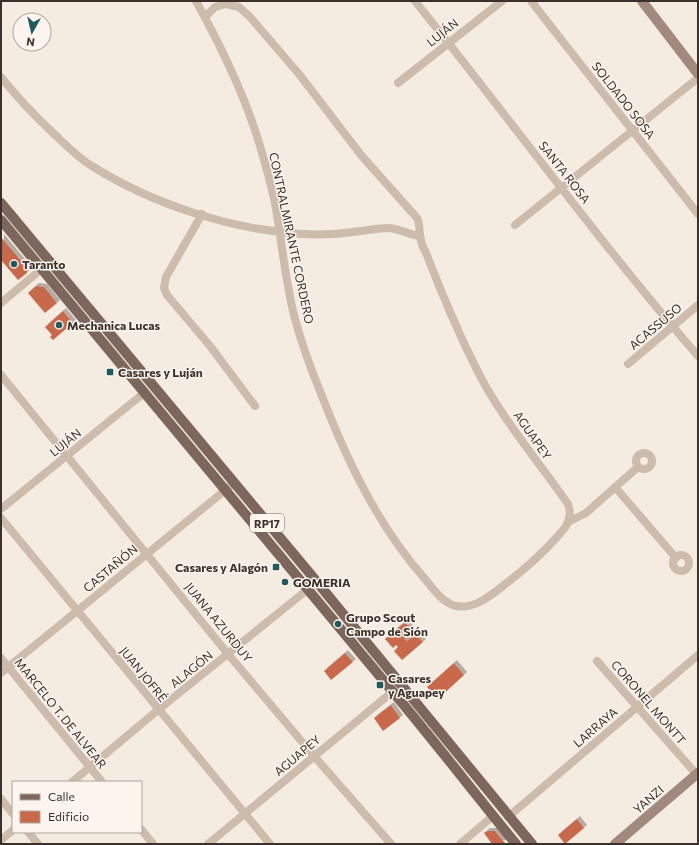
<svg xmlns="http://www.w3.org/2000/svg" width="699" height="845" font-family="Commissioner,sans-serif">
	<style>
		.building { fill: #c8694b; filter: url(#shadow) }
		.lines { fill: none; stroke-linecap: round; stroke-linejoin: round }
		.street { stroke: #cdbbac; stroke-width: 8 }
		.secondary { stroke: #a18a7d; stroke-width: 10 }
		.primary { stroke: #7d675c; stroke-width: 10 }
		.poi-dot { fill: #1f5a5e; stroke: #fbf5ee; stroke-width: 1.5 }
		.labels { text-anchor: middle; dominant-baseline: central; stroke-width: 3; stroke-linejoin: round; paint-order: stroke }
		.shield { fill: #fbf5ee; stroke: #756b66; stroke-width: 1 }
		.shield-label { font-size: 11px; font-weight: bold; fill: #3b302b }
		.street-label { font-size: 12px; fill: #3b302b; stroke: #fbf5ee }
		.poi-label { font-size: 12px; font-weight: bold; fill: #3b302b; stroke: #fbf5ee; text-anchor: start }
	</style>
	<defs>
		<filter id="shadow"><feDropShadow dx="3" dy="-3" stdDeviation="0" flood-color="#0004"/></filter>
	</defs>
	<rect width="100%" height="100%" fill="#f4ebe1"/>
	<g class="building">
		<polygon points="1,237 27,268 27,273 18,280 1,260"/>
		<polygon points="36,286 44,287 57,303 45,313 28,293"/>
		<polygon points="63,311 73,323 53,340 50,337 52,335 45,327"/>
		<polygon points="405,622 412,631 404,638 407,641 415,634 423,642 402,660 394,651 398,647 396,645 393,648 385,639"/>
		<polygon points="345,653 353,662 331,680 324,671"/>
		<polygon points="454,663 464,675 438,699 427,687"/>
		<polygon points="391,705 400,718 383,731 374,718"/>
		<polygon points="577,819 584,828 565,844 558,835"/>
		<polygon points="487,831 495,831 505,843 492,844 484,833"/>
	</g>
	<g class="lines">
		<g class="street">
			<path d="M 196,1 C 222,48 245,95 260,146 C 266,165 271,184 275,203 C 282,242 285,281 295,319 C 301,341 309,364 318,386 C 344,454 376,524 425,579 C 433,589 443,603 456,606 C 475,610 494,593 508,582 C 526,568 542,554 557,537 C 560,533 565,529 567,524 C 571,517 570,510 568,504 C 537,459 500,417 476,368 C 457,330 441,292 426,253 C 423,248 421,242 420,236 C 419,229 420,224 417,218 L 361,155 L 299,74 L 250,17 L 239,7 L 226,4 L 215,7 L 205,17"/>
			<path d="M 415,1 C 510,119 599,242 698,356"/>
			<polyline points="531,1 698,214"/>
			<path d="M 1,77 C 17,97 34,115 52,132 C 65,144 77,157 92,166 C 152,204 232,230 303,234 C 322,235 342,234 361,231 C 370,230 379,228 388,228 C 399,228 409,235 420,236"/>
			<polyline points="398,83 502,1"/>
			<polyline points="202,214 166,277 164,288 167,295 210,346 255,406"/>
			<polyline points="515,225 698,78"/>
			<polyline points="1,303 50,262"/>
			<polyline points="628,364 698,305"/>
			<polyline points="1,375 228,654 314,756 391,844"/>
			<circle cx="644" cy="461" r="8"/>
			<polyline points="615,487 676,558"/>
			<polyline points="1,509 144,393"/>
			<polyline points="1,518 270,844"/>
			<polyline points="568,522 586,513 638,467"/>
			<circle cx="681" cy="563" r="8"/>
			<polyline points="1,658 102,782"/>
			<polyline points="597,661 698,776"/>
			<polyline points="1,673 234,483"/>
			<polyline points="72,782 158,710 307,590"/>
			<polyline points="1,799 13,814"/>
			<polyline points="508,817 698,655"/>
			<polyline points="141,829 153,844"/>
			<polyline points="28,832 38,844"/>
			<polyline points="1,840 13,830"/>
			<polyline points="208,844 397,688"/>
			<polyline points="460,844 493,816"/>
		</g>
		<g class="secondary">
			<polyline points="642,1 698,74"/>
			<polyline points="615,844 698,773"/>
		</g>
		<g class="primary">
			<polyline points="1,203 312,576 532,844"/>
			<path d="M 1,220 C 131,378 262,535 393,692 C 435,742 475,794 516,844"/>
		</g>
	</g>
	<g class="poi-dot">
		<circle cx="14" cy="264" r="4"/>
		<circle cx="59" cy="325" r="4"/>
		<rect x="106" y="368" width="8" height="8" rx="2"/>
		<rect x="272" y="563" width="8" height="8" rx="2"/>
		<circle cx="285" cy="582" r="4"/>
		<circle cx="338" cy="624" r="4"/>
		<rect x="376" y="681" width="8" height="8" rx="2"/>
	</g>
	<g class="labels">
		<rect class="shield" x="250" y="514" width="34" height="18" rx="3"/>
		<g class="shield-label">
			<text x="267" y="523">RP17</text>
		</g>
		<g class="street-label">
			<text transform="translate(442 32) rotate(-38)">LUJÁN</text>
			<text transform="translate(624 100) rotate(52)">SOLDADO SOSA</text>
			<text transform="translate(565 172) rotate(52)">SANTA ROSA</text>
			<text transform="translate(292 238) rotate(78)">CONTRALMIRANTE CORDERO</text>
			<text transform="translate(655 326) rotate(-40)">ACASSUSO</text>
			<text transform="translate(533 435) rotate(55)">AGUAPEY</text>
			<text transform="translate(65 442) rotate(-39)">LUJÁN</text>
			<text transform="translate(110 568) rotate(-40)">CASTAÑÓN</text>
			<text transform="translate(219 622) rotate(51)">JUANA AZURDUY</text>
			<text transform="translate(191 669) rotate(-39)">ALAGÓN</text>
			<text transform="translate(144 674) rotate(51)">JUAN JOFRÉ</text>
			<text transform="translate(649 702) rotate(49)">CORONEL MONTT</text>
			<text transform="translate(61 713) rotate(51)">MARCELO T. DE ALVEAR</text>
			<text transform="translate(595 727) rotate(-41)">LARRAYA</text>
			<text transform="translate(297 755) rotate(-40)">AGUAPEY</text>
			<text transform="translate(648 799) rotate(-41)">YANZI</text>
		</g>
		<g class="poi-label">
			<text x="22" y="264">Taranto</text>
			<text x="67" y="325">Mechanica Lucas</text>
			<text x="118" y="372">Casares y Luján</text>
			<text x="268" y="567" text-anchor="end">Casares y Alagón</text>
			<text x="293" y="582">GOMERIA</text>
			<text x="346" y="617">Grupo Scout<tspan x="346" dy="14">Campo de Sión</tspan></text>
			<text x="388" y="678">Casares<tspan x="388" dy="14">y Aguapey</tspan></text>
		</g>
	</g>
	<rect width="699" height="845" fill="none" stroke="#3b302b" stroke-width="4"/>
	<rect x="12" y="781" width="130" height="52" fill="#fbf5ee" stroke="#aea6a0"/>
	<rect x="20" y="794" width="20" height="6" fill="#7d675c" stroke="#aea6a0"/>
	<text x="48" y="801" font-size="12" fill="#3b302b">Calle</text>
	<rect x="20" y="811" width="20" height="12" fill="#c8694b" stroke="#aea6a0"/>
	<text x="48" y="821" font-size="12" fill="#3b302b">Edificio</text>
	<g transform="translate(32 32) rotate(188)"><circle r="19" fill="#fbf5ee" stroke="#aea6a0"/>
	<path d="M0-3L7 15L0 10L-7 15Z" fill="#1f5a5e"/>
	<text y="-6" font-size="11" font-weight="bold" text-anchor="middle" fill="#3b302b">N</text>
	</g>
</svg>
